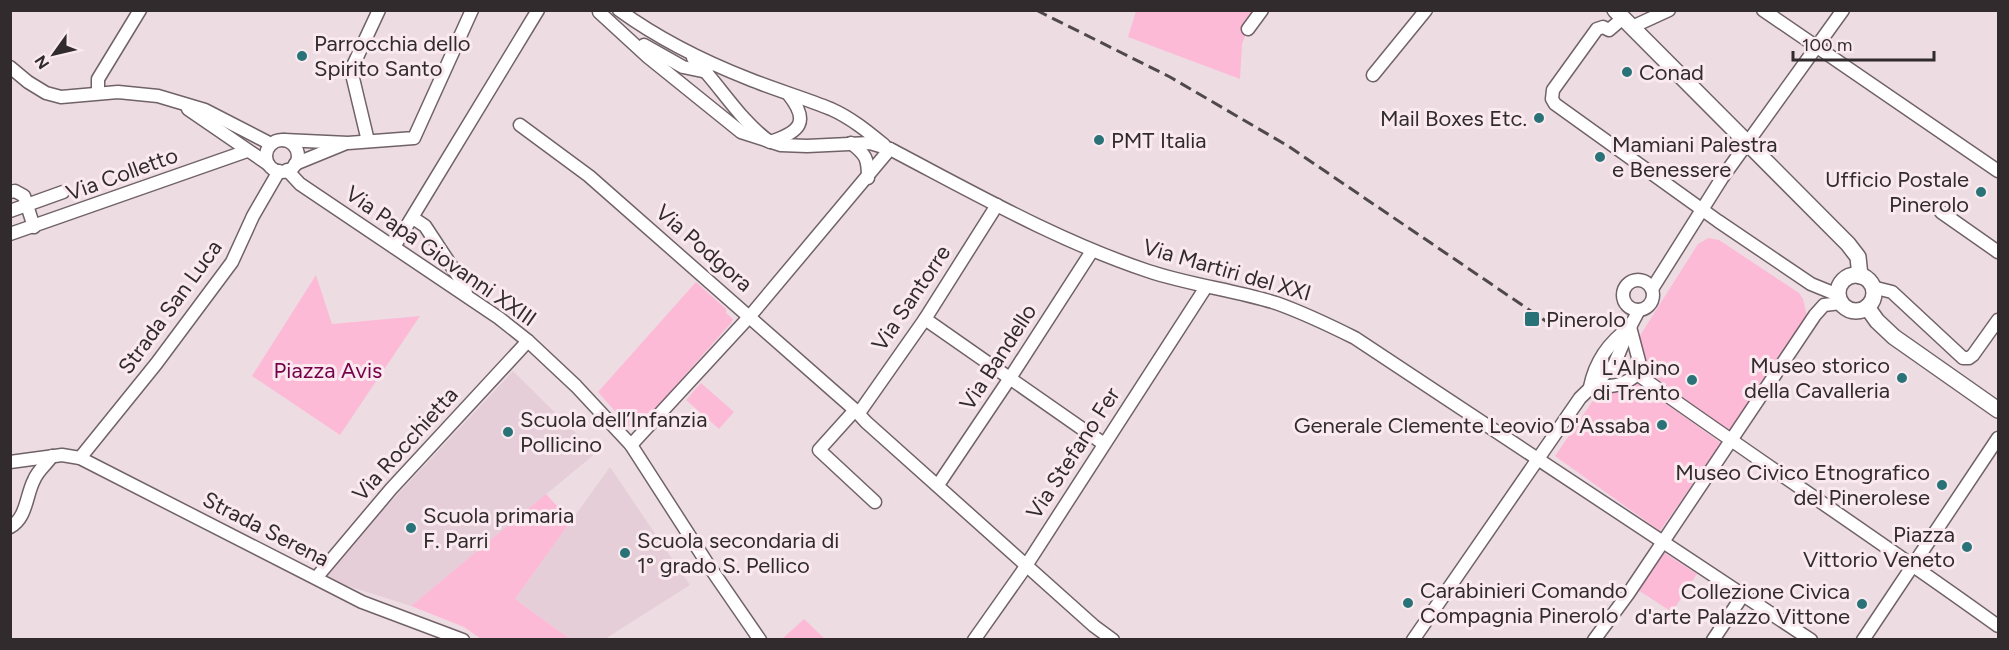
<svg xmlns="http://www.w3.org/2000/svg" width="2009" height="650" font-family="Figtree,sans-serif">
	<style>
		.built { fill: #e5ced7 }
		.green { fill: #fdbad6 }
		.lines { fill: none; stroke-linecap: round; stroke-linejoin: round }
		.minor-casing { stroke: #706268; stroke-width: 15 }
		.major-casing { stroke: #706268; stroke-width: 18 }
		.minor { stroke: #fff; stroke-width: 12 }
		.major { stroke: #fff; stroke-width: 15 }
		.rail { stroke: #50494b; stroke-width: 3; stroke-dasharray: 12 6; stroke-linecap: butt }
		.poi-dot { fill: #297378; stroke: #faeaf0; stroke-width: 2 }
		.labels { text-anchor: middle; dominant-baseline: central; stroke-width: 6; stroke-linejoin: round; paint-order: stroke }
		.poi-label { font-size: 22px; fill: #312b2d; stroke: #faeaf0; text-anchor: start }
		.street-label { font-size: 22px; fill: #312b2d; stroke: #faeaf0 }
		.park-label { font-size: 22px; fill: #770049; stroke: #faeaf0 }
	</style>
	<rect width="100%" height="100%" fill="#eddde3"/>
	<g class="built">
		<polygon points="513,371 596,453 411,606 320,577"/>
		<polygon points="610,467 690,585 605,639 570,639 515,599"/>
	</g>
	<g class="green">
		<polygon points="1136,11 1255,11 1242,44 1240,79 1128,37"/>
		<polygon points="1708,238 1719,240 1799,293 1803,299 1807,316 1730,431 1646,371 1646,358 1639,337 1698,244"/>
		<polygon points="316,275 332,324 420,316 340,435 252,376"/>
		<polygon points="696,282 726,309 726,313 733,319 731,323 639,427 633,428 629,427 598,392"/>
		<polygon points="701,383 734,412 719,429 686,400"/>
		<polygon points="1637,383 1721,443 1660,531 1555,456 1594,399 1603,391 1617,393"/>
		<polygon points="546,494 571,521 515,599 570,639 481,639 464,627 411,606"/>
		<polygon points="1663,552 1697,574 1672,612 1638,590"/>
		<polygon points="804,619 825,639 782,639"/>
	</g>
	<g class="lines">
		<defs>
			<g id="minor">
				<path d="M 619,10 C 659,39 703,61 749,79 C 776,90 804,98 831,109 C 851,118 867,131 884,145"/>
				<polyline points="1763,10 1998,171"/>
				<path d="M 599,12 L 648,57 L 741,132 L 781,145 L 807,146 L 870,143 L 890,149 C 974,193 1058,241 1148,271 C 1190,285 1234,290 1276,303 C 1304,313 1329,325 1355,338 L 1811,640"/>
				<polyline points="1623,18 1609,30 1603,27 1597,29 1553,90 1552,99 1555,104 1718,221 1811,284 1838,295"/>
				<polyline points="1632,27 1669,10"/>
				<polyline points="1248,29 1262,10"/>
				<polyline points="644,45 683,67 707,72"/>
				<path d="M 693,58 C 720,85 739,120 770,142 C 800,132 810,122 789,95"/>
				<polyline points="10,67 28,82 46,93 61,97 118,92 158,96 205,110 271,144"/>
				<polyline points="1373,75 1426,10"/>
				<polyline points="98,93 98,79 140,10"/>
				<polyline points="188,109 268,164"/>
				<polyline points="520,125 589,176 855,410 866,422 1094,626 1113,640"/>
				<polyline points="284,140 348,143 414,138 472,10"/>
				<circle cx="282" cy="156" r="16"/>
				<polyline points="368,141 351,70 379,10"/>
				<path d="M 851,143 C 866,155 868,158 868,178"/>
				<polyline points="295,164 344,144"/>
				<polyline points="287,170 300,184 499,318 528,341 576,386 631,445 709,566 760,640"/>
				<polyline points="10,192 15,191 24,196 34,227"/>
				<polyline points="10,211 63,192"/>
				<polyline points="1941,212 1998,252"/>
				<polyline points="413,218 425,226 460,279 466,293"/>
				<polyline points="10,234 247,151"/>
				<polyline points="394,247 538,10"/>
				<circle cx="1638" cy="295" r="15"/>
				<polyline points="1872,287 1892,292 1963,358 1969,358 1973,355 1998,320"/>
				<polyline points="1652,289 1722,178 1843,10"/>
				<polyline points="925,319 1104,444"/>
				<path d="M 1630,327 L 1639,361 L 1637,374 C 1623,388 1607,386 1590,387 C 1595,362 1609,342 1630,327 Z"/>
				<path d="M 1637,374 C 1756,459 1879,540 1998,626"/>
				<polyline points="855,410 819,450 875,502"/>
				<polyline points="859,413 925,319 997,205"/>
				<polyline points="631,445 750,316 890,149"/>
				<polyline points="80,458 156,364 232,262 253,216 279,171"/>
				<polyline points="10,462 62,455 80,458 362,602 463,640"/>
				<polyline points="938,485 1010,378 1092,251"/>
				<path d="M 10,527 C 27,518 26,495 34,480 C 38,470 46,465 52,456"/>
				<polyline points="316,578 391,489 528,341"/>
				<polyline points="974,640 1022,572 1206,287"/>
				<polyline points="1413,640 1580,398 1614,365 1630,327 1639,310"/>
				<polyline points="1594,640 1628,594 1815,315 1824,305 1841,303"/>
				<polyline points="1713,640 1743,595"/>
				<polyline points="1863,640 1998,438"/>
			</g>
			<g id="major">
				<polyline points="1615,10 1848,244 1858,257 1860,276"/>
				<circle cx="1856" cy="293" r="18"/>
				<polyline points="1867,307 1877,321 1894,337 1998,410"/>
			</g>
		</defs>
		<use href="#minor" class="minor-casing"/>
		<use href="#major" class="major-casing"/>
		<use href="#minor" class="minor"/>
		<use href="#major" class="major"/>
		<polyline class="rail" points="1036,10 1170,77 1288,146 1556,328"/>
	</g>
	<g class="poi-dot">
		<circle cx="302" cy="56" r="6"/>
		<circle cx="1627" cy="72" r="6"/>
		<circle cx="1539" cy="118" r="6"/>
		<circle cx="1099" cy="140" r="6"/>
		<circle cx="1600" cy="157" r="6"/>
		<circle cx="1981" cy="192" r="6"/>
		<rect x="1524" y="311" width="16" height="16" rx="3"/>
		<circle cx="1902" cy="378" r="6"/>
		<circle cx="1692" cy="380" r="6"/>
		<circle cx="1662" cy="425" r="6"/>
		<circle cx="508" cy="432" r="6"/>
		<circle cx="1942" cy="485" r="6"/>
		<circle cx="411" cy="528" r="6"/>
		<circle cx="1967" cy="547" r="6"/>
		<circle cx="625" cy="553" r="6"/>
		<circle cx="1408" cy="603" r="6"/>
		<circle cx="1862" cy="604" r="6"/>
	</g>
	<g class="labels">
		<g class="poi-label">
			<text x="314" y="43">Parrocchia dello<tspan x="314" dy="25">Spirito Santo</tspan></text>
			<text x="1639" y="72">Conad</text>
			<text x="1527" y="118" text-anchor="end">Mail Boxes Etc.</text>
			<text x="1111" y="140">PMT Italia</text>
			<text x="1612" y="144">Mamiani Palestra<tspan x="1612" dy="25">e Benessere</tspan></text>
			<text x="1969" y="179" text-anchor="end">Ufficio Postale<tspan x="1969" dy="25">Pinerolo</tspan></text>
			<text x="1546" y="319">Pinerolo</text>
			<text x="1890" y="365" text-anchor="end">Museo storico<tspan x="1890" dy="25">della Cavalleria</tspan></text>
			<text x="1680" y="367" text-anchor="end">L'Alpino<tspan x="1680" dy="25">di Trento</tspan></text>
			<text x="520" y="419">Scuola dell’Infanzia<tspan x="520" dy="25">Pollicino</tspan></text>
			<text x="1650" y="425" text-anchor="end">Generale Clemente Leovio D'Assaba</text>
			<text x="1930" y="472" text-anchor="end">Museo Civico Etnografico<tspan x="1930" dy="25">del Pinerolese</tspan></text>
			<text x="423" y="515">Scuola primaria<tspan x="423" dy="25">F. Parri</tspan></text>
			<text x="1955" y="534" text-anchor="end">Piazza<tspan x="1955" dy="25">Vittorio Veneto</tspan></text>
			<text x="637" y="540">Scuola secondaria di<tspan x="637" dy="25">1° grado S. Pellico</tspan></text>
			<text x="1420" y="590">Carabinieri Comando<tspan x="1420" dy="25">Compagnia Pinerolo</tspan></text>
			<text x="1850" y="591" text-anchor="end">Collezione Civica<tspan x="1850" dy="25">d'arte Palazzo Vittone</tspan></text>
		</g>
		<g class="street-label">
			<text transform="translate(122 174) rotate(-20)">Via Colletto</text>
			<text transform="translate(704 248) rotate(41)">Via Podgora</text>
			<text transform="translate(441 256) rotate(35)">Via Papa Giovanni XXIII</text>
			<text transform="translate(1227 270) rotate(16)">Via Martiri del XXI</text>
			<text transform="translate(911 298) rotate(-56)">Via Santorre</text>
			<text transform="translate(170 307) rotate(-54)">Strada San Luca</text>
			<text transform="translate(998 357) rotate(-57)">Via Bandello</text>
			<text transform="translate(405 444) rotate(-48)">Via Rocchietta</text>
			<text transform="translate(1073 453) rotate(-57)">Via Stefano Fer</text>
			<text transform="translate(266 529) rotate(27)">Strada Serena</text>
		</g>
		<g class="park-label">
			<text x="328" y="370">Piazza Avis</text>
		</g>
	</g>
	<rect width="2009" height="650" fill="none" stroke="#312b2d" stroke-width="24"/>
	<g transform="translate(54 54) rotate(236)" stroke="#faeaf0" stroke-width="4.5" paint-order="stroke">
	<path d="M0-4.5L10 22L0 15L-10 22Z" fill="#312b2d"/>
	<text y="-9" font-size="16" font-weight="bold" text-anchor="middle" fill="#312b2d">N</text>
	</g>
	<path d="M1793 51v9h141v-9" fill="none" stroke="#312b2d" stroke-width="3"/>
	<text x="1802" y="51" font-size="18" fill="#312b2d" stroke="#faeaf0" stroke-width="4.5" paint-order="stroke">100 m</text>
</svg>
